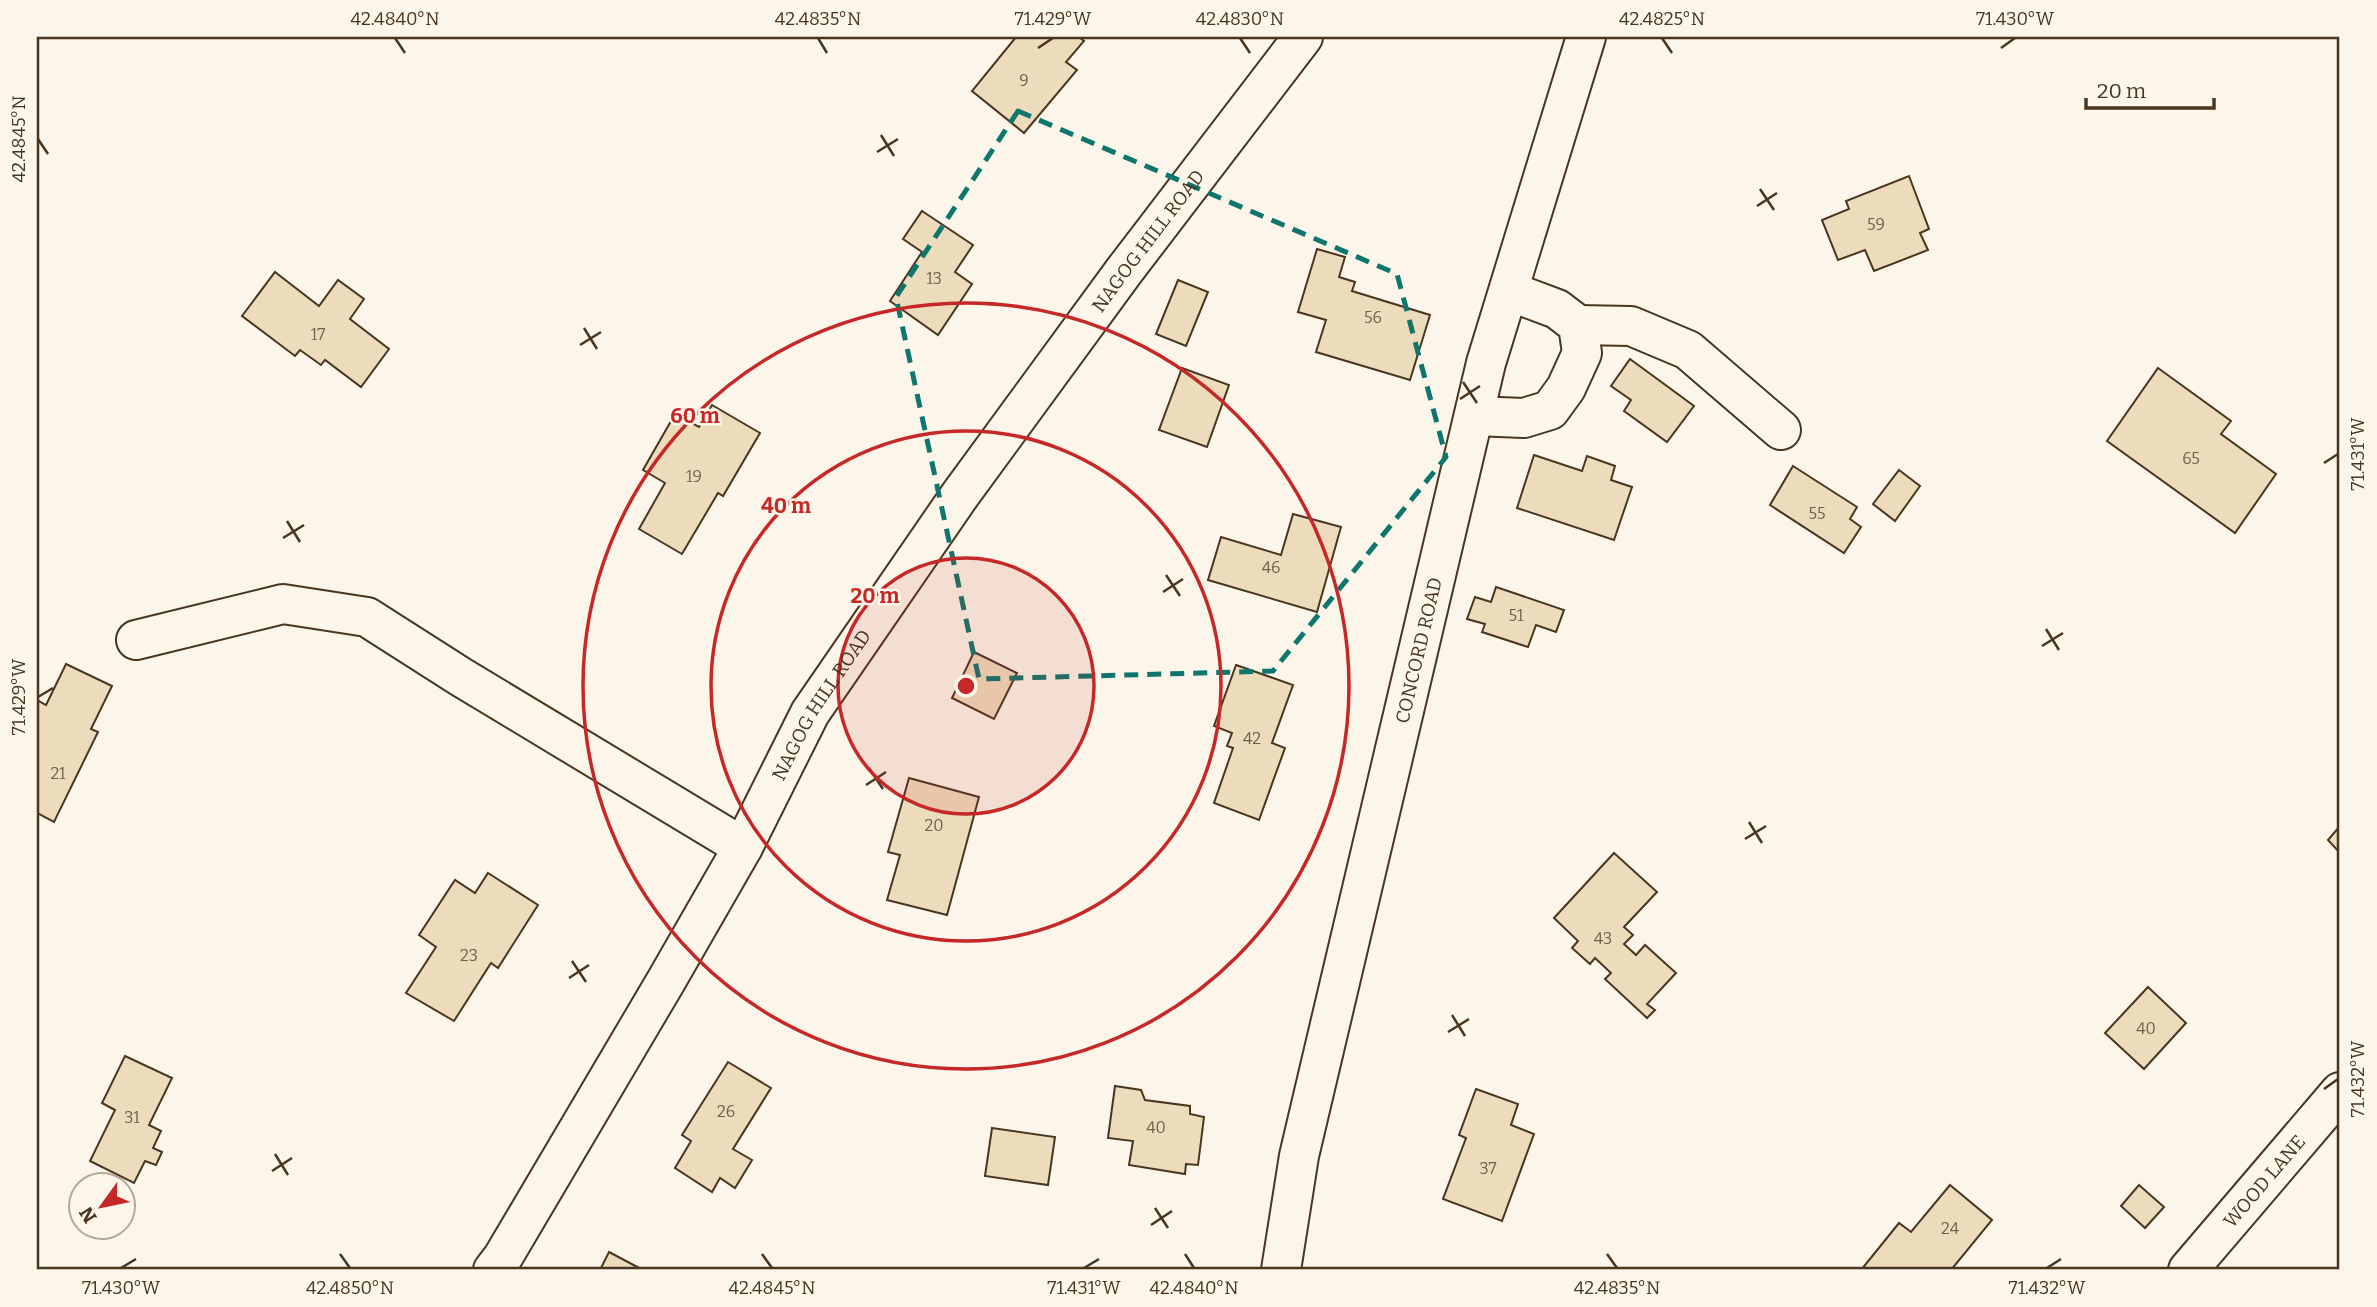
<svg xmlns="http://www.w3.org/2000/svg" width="2377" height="1307" font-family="Bitter,serif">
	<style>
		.building { fill: #ecdcbc; stroke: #4a3520; stroke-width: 2 }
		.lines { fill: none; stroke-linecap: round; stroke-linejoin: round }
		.minor-casing { stroke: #4a3520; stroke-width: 42 }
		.minor { stroke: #fbf6e9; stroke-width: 38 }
		.marked { fill: none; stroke: #0f766e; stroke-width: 5; stroke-dasharray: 14 9; stroke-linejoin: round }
		.ticks { fill: none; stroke: #4a3520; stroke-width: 2.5 }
		.ring { fill: none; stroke: #c62828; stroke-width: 3.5 }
		.labels { text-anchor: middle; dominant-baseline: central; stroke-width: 5; stroke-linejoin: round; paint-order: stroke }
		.number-label { font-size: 16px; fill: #725f47 }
		.street-label { font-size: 19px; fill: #4a3520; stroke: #fbf6e9 }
		.centre { fill: #c62828; stroke: #fbf6e9; stroke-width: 3.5 }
		.ring-label { font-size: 21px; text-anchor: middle; font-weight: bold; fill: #c62828; stroke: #fbf6e9; stroke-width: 5; stroke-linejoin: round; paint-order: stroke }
		.neatline { fill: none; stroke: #4a3520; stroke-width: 2.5 }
		.ticks-label { font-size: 18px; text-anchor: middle; fill: #4a3520 }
	</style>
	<rect width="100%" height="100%" fill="#fbf6e9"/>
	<g class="building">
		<polygon points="1016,37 1079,37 1084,41 1066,62 1077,70 1024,133 972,91"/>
		<polygon points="1909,176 1929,229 1920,233 1928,250 1874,271 1865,250 1838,260 1822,220 1849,209 1846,201"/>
		<polygon points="922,211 973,245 955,272 972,284 938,335 890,301 922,252 903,239"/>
		<polygon points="1317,249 1345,257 1339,277 1355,282 1352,291 1430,315 1410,380 1316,352 1326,320 1298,312"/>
		<polygon points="275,272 319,306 338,280 364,299 350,319 389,349 361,387 325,360 321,365 300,350 295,356 242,316"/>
		<polygon points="1178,280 1208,292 1186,346 1156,334"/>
		<polygon points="1630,359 1694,406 1667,442 1624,411 1631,400 1611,386"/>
		<polygon points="1182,368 1229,385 1207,447 1159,430"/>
		<polygon points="2158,368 2231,421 2221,434 2276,474 2235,533 2107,441"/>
		<polygon points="712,405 760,433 723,496 718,493 682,554 639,529 665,483 643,470 675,414 699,427"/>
		<polygon points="1534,455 1582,471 1587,456 1615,466 1611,480 1632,487 1614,540 1517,508"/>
		<polygon points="1793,466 1857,507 1850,519 1861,527 1844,553 1770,505"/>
		<polygon points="1899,470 1920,486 1895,521 1873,504"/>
		<polygon points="1293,514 1341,527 1317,612 1208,580 1221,537 1281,555"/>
		<polygon points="1496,587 1564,610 1556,632 1536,625 1528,647 1482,632 1485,624 1467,619 1475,597 1491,602"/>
		<polygon points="974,652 1017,673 994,719 952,698"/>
		<polygon points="66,664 112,686 91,729 98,732 54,822 37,813 37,700 46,705"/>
		<polygon points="1236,665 1293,685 1272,743 1285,748 1259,820 1214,803 1233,748 1227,746 1232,733 1214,726"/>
		<polygon points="909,778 979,797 947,915 887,900 900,855 888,852"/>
		<polygon points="2340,826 2340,853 2328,840"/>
		<polygon points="1614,853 1657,892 1624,927 1633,935 1624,944 1636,955 1645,945 1676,973 1647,1004 1655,1010 1647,1018 1605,979 1611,973 1595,958 1590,964 1572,948 1578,941 1554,918"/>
		<polygon points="488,873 538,905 498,968 491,963 454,1021 406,993 436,947 419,935 455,880 475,893"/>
		<polygon points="2148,987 2186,1023 2144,1069 2105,1033"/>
		<polygon points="125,1056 172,1078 149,1125 161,1131 153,1148 162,1152 156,1165 145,1161 134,1183 90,1161 115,1110 102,1103"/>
		<polygon points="728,1062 771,1088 733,1149 752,1160 735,1188 720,1178 712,1192 675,1168 691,1141 682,1135"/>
		<polygon points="1115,1086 1141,1090 1145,1100 1190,1106 1190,1114 1204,1117 1198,1165 1186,1164 1185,1174 1129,1165 1133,1141 1108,1138"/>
		<polygon points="1476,1089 1518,1104 1511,1125 1534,1134 1502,1221 1443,1199 1466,1138 1459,1135"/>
		<polygon points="992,1128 1055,1137 1048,1185 985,1176"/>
		<polygon points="1950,1185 1992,1220 1951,1270 1861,1270 1899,1223 1911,1232"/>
		<polygon points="2139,1185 2164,1207 2145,1228 2121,1206"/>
		<polygon points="609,1252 643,1270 600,1270"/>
	</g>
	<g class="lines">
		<defs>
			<g id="minor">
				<polyline points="1578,325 1631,326 1688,350 1781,430"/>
				<polyline points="1474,416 1524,418 1550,410 1566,388 1582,353 1578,325 1557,309 1509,291"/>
				<polyline points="136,640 283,604 367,617 461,677 743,847"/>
				<path id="s1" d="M 493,1270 L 503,1257 L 666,981 L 743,847 L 810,713 L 960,495 L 1124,271 L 1303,37"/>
				<path id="s2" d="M 1281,1270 L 1299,1156 L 1486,363 L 1586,37"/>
				<path id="s3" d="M 2188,1270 L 2340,1092"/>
			</g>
		</defs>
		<use href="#minor" class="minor-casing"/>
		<use href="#minor" class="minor"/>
	</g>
	<path class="marked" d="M 1018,111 L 1397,274 L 1446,457 L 1273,671 L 979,679 L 896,297 Z"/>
	<path class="ticks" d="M 395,38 L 405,53M 818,38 L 827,53M 1240,38 L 1250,53M 1662,38 L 1672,53M 1038,48 L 1053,38M 2001,48 L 2015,38M 881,135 L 894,156M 38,139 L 48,154M 877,152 L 898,139M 1760,189 L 1774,210M 1757,206 L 1777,193M 584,328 L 597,349M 580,345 L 601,332M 1463,382 L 1477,403M 1460,399 L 1480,386M 2324,463 L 2338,454M 287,521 L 300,542M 283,538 L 304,525M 1166,575 L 1180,596M 1163,592 L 1183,579M 2046,629 L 2059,650M 2042,646 L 2063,633M 38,697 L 53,688M 869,768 L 883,789M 866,785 L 886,772M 1749,822 L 1762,843M 1745,839 L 1766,826M 572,961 L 586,982M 569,978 L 589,965M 1452,1015 L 1465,1036M 1448,1032 L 1469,1019M 2324,1089 L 2338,1079M 275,1154 L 288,1175M 272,1171 L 292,1158M 1155,1208 L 1168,1228M 1151,1225 L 1172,1211M 340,1254 L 350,1268M 762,1254 L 772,1268M 1185,1254 L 1194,1268M 1607,1254 L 1617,1268M 121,1268 L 136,1259M 1084,1268 L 1099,1259M 2047,1268 L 2061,1259"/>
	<circle cx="966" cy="686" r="128" fill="#c62828" fill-opacity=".12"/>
	<g class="ring">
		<circle cx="966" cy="686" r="128"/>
		<circle cx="966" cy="686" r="255"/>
		<circle cx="966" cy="686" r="383"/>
	</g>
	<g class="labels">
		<g class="number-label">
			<text x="1024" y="80">9</text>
			<text x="1876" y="224">59</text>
			<text x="934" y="278">13</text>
			<text x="1373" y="317">56</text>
			<text x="318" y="334">17</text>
			<text x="2191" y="458">65</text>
			<text x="694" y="476">19</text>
			<text x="1817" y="513">55</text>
			<text x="1271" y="567">46</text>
			<text x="1516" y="615">51</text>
			<text x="1252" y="738">42</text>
			<text x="58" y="773">21</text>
			<text x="934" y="825">20</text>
			<text x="1603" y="938">43</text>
			<text x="469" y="955">23</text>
			<text x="2146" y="1028">40</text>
			<text x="726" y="1111">26</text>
			<text x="132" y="1117">31</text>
			<text x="1156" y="1127">40</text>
			<text x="1488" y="1168">37</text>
			<text x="1950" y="1228">24</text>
		</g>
		<g class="street-label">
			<text stroke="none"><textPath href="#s1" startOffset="1222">NAGOG HILL ROAD</textPath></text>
			<text stroke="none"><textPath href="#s2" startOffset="635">CONCORD ROAD</textPath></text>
			<text stroke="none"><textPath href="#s1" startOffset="654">NAGOG HILL ROAD</textPath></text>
			<text stroke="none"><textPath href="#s3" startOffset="117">WOOD LANE</textPath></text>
		</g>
	</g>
	<circle cx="966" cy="686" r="10" class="centre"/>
	<g class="ring-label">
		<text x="695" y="423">60 m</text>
		<text x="786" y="513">40 m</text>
		<text x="875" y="603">20 m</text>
	</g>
	<rect width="2377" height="1307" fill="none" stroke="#fbf6e9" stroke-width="77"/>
	<g transform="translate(102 1206) rotate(237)"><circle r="33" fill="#fbf6e9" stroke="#b4a999" stroke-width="2"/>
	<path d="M0-5L12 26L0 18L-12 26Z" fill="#c62828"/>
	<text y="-10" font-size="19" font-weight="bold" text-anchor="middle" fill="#4a3520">N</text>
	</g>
	<path d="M2086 98v10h128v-10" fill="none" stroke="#4a3520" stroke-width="3.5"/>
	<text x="2097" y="98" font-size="21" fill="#4a3520" stroke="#fbf6e9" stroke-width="5" paint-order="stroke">20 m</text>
	<rect x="38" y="38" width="2300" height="1230" class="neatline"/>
	<g class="ticks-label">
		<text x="395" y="25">42.4840°N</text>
		<text x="818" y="25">42.4835°N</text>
		<text x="1053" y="25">71.429°W</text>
		<text x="1240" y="25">42.4830°N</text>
		<text x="1662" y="25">42.4825°N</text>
		<text x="2015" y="25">71.430°W</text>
		<text transform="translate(19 139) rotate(-90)" y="6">42.4845°N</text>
		<text transform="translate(2358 454) rotate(-90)" y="6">71.431°W</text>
		<text transform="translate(19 697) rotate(-90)" y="6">71.429°W</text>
		<text transform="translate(2358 1079) rotate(-90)" y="6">71.432°W</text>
		<text x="121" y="1294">71.430°W</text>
		<text x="350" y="1294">42.4850°N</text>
		<text x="772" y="1294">42.4845°N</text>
		<text x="1084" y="1294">71.431°W</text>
		<text x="1194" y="1294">42.4840°N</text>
		<text x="1617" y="1294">42.4835°N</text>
		<text x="2047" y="1294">71.432°W</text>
	</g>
</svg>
